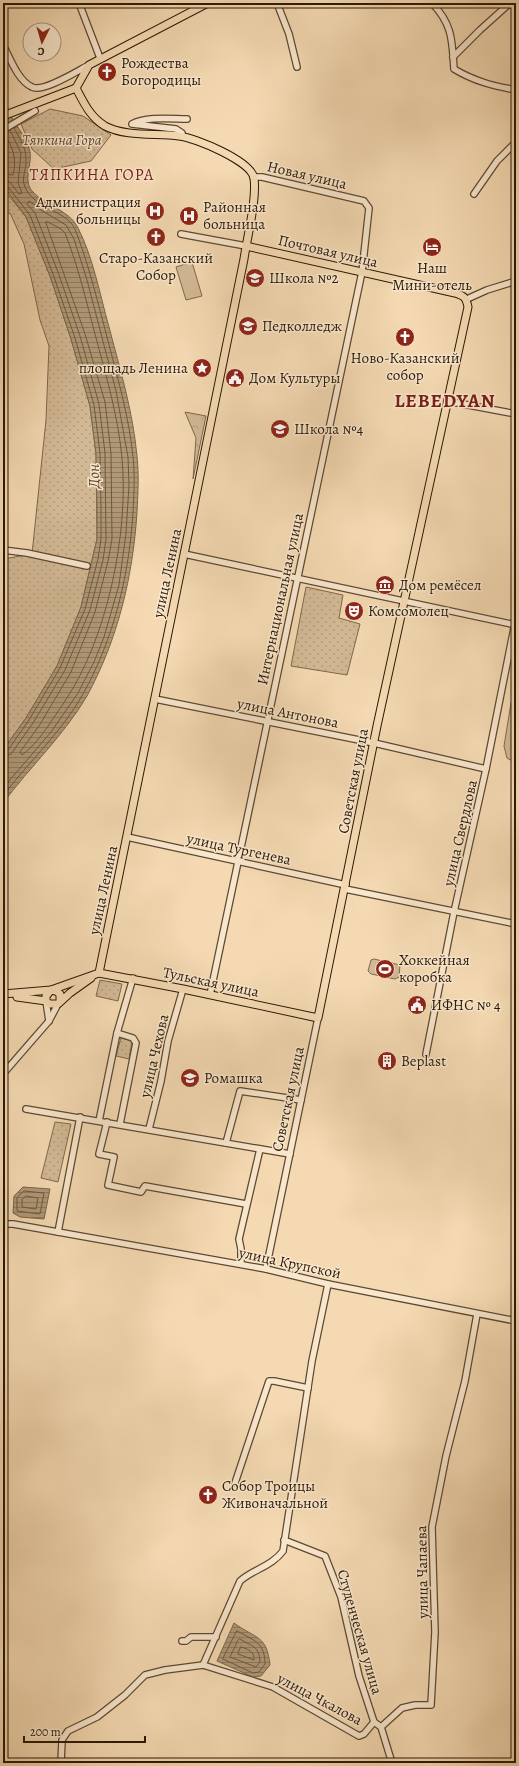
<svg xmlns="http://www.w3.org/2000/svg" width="519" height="1766" font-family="Alegreya,serif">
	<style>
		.grass { fill: #d2b894; stroke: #7e684c }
		.forest { fill: url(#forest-crowns); stroke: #7e684c }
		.park { fill: url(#park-dots); stroke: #7e684c }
		.water { fill: url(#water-rules); stroke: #7b6549 }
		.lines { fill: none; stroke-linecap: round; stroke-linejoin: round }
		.shore { stroke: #6e583e; stroke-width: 1 }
		.minor-casing { stroke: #5d4930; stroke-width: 8 }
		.major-casing { stroke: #2b1904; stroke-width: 9 }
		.minor { stroke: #f8e6cd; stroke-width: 5.5 }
		.major { stroke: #f4d9b2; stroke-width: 7 }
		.labels { text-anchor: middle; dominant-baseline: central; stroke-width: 3; stroke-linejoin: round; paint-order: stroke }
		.poi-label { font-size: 15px; fill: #2b1904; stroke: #f8e6cd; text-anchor: start }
		.park-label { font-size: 15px; font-style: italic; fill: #5d492f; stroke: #f8e6cd }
		.street-label { font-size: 15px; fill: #2b1904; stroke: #f8e6cd }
		.neighbourhood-label { font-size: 16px; letter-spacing: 1px; fill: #7a1f14; stroke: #f8e6cd }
		.water-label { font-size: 16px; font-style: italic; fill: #604c32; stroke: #f8e6cd }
		.district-label { font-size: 19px; font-weight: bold; letter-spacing: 1px; fill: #7a1f14; stroke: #f8e6cd }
	</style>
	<defs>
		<pattern id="forest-crowns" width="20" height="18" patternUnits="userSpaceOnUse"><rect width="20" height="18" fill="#d2b894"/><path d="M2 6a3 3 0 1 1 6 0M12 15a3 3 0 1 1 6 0" fill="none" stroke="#b49e7e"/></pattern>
		<pattern id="park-dots" width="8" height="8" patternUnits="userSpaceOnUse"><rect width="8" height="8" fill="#d2b894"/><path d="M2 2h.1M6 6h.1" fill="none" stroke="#b49e7e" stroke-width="1.8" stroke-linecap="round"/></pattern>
		<pattern id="water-rules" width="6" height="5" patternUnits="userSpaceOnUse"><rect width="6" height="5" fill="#b09877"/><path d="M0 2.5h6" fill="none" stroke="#8f7b5f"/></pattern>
	</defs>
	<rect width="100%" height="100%" fill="#f4d9b2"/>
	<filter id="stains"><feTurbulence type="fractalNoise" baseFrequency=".005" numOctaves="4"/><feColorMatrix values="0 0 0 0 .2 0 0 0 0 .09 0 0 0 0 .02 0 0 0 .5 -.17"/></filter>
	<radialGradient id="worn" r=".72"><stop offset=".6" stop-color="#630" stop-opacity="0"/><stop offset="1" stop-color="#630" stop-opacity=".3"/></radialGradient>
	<g class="grass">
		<polygon points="192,262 202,296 186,300 176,267"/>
		<polygon points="516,687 516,763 507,758 504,746 511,703"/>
		<polygon points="374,959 400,965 399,977 395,979 371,974 368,971 371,960"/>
	</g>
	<polygon class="forest" points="185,412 206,416 193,479 196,438"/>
	<g class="park">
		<polygon points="50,109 83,116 111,135 91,161 54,169 32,149 21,124"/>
		<polygon points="9,196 26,217 50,276 71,339 90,406 96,454 97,539 81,607 57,666 26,718 3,750 3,559 32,554 46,420 49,346 40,320 24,244 10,213 3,214 3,197"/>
		<polygon points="306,587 343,595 339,618 360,624 347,675 291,666"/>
		<polygon points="100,980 122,984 118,1001 96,996"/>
		<polygon points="121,1038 132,1041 129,1059 116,1056"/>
		<polygon points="55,1122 71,1124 58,1182 41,1178"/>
	</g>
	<g class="water">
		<path d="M 3,82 C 4,90 4,99 7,106 C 11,122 27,135 30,152 C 32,165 23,180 32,191 C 45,206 70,210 78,228 C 93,257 100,295 109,327 C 120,369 133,412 137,456 C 139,475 138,493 137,512 C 133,576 118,639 87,696 C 64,735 30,767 3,803 L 3,750 L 26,718 L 57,666 L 81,607 L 97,539 L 97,508 L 96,454 L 90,406 L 71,339 L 50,276 L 26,217 L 3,186 Z"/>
		<polygon points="23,1187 50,1189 44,1219 20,1217 13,1213 14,1196"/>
		<path d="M 234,1623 C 256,1639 267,1635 270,1665 L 261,1676 L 253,1677 L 217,1661 Z"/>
	</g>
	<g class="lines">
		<g class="shore">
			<path d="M 3,174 L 13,175 C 17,158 13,148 4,133"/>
			<polyline points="3,180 10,182 19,194 22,193 18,183 21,153 10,130"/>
			<polyline points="3,185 8,187 30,215 53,274 75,338 94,405 100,453 101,508 101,539 98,559 85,609 60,668 29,720 8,750 3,752"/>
			<path d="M 46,222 L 48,222 L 61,229 L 65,233 C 78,266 86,300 95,334 C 106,375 118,416 122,458 C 129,533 107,639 65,701 C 54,717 38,744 22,755 L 20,752 L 39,726 L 71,672 L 95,612 L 108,561 L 112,539 L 111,453 L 105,402 L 85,334 Z"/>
			<polyline points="3,757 11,754 33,723 65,670 90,610 103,560 106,539 105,453 99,404 80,336 58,272 35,213 27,204 29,201 41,210 66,225 74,239 87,280 116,391 128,457 129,485 126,533 119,585 104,637 94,662 78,693 51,732 3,788"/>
			<path d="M 3,796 C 29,761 62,732 83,694 C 114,638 129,576 133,512 C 134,494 135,475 133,457 C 129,416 117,376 107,337 C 98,303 90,270 78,237 C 76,232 74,225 69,221 C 56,209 29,204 24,184 C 22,178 26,169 26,162 C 27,149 20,139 14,128"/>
			<polygon points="24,1191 44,1193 40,1214 17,1211 17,1198"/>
			<polygon points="26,1196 38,1198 36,1209 22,1207 22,1200"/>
			<path d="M 237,1631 C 254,1640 265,1643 265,1664 L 259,1672 L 253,1673 L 223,1659 Z"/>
			<path d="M 240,1639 C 252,1647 259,1645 260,1662 L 256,1667 L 230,1657 L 238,1640 Z"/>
			<path d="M 241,1647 C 248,1649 255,1652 254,1660 L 238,1654 Z"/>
		</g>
		<defs>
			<g id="minor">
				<polyline points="79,3 100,58"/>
				<polyline points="277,3 289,34 297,67"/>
				<path d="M 432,3 C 453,25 452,41 454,69 C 474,81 493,86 516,90"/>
				<path d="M 3,45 C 10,58 18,81 32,87 C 43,93 77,71 89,65"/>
				<polyline points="453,57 480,30 510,3"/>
				<polyline points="3,130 35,111"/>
				<path d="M 182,136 L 182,133 L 176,129 L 132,124 C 146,116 172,119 187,119"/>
				<polyline points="474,194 497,161 516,142"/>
				<polyline points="181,234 246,246"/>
				<polyline points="467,299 487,290 516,281"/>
				<polyline points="447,401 516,414"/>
				<polyline points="3,550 27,553 87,566"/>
				<polyline points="184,554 516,625"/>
				<polyline points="155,699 374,743 486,769"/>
				<polyline points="127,837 346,885"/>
				<polyline points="345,889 516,924"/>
				<polyline points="210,995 362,272 369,208 364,201 262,177 253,177"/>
				<polyline points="46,1001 49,1021"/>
				<polyline points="117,1033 133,1038 136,1043 120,1124"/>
				<polyline points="426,1054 454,912 486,769 516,618"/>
				<polyline points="3,1074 49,1021 58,1004"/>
				<polyline points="26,1109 290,1154"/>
				<polyline points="99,1121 117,1033 133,978"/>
				<polyline points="107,1122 99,1154 114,1157 108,1185 141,1192 145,1186 246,1204"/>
				<polyline points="149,1129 161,1081 168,1041 183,989"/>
				<polyline points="226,1143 240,1091 301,1100"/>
				<polyline points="3,1224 13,1224 266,1269 328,1284 516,1321"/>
				<polyline points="58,1232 80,1117"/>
				<polyline points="241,1264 241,1249 239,1239 260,1149"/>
				<polyline points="266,1269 318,1018"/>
				<polyline points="235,1483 269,1381 274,1381 308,1388"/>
				<polyline points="284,1540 325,1556 341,1597 359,1676 374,1722 381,1727 392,1763"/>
				<polyline points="182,1641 186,1641 191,1637 216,1637"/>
				<path d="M 203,1665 L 240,1581 C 254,1569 272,1566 283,1551 L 312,1361 L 328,1284"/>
				<polyline points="381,1727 402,1708 415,1705 431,1705 435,1632 432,1527 446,1456 465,1381 477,1314"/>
				<polyline points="61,1763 62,1740 68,1731 97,1717 125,1695 145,1675 165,1670 203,1665 273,1687 359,1736 364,1734 374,1722"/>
			</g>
			<g id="major">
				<path d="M 76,88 C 84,103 90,117 105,126 C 126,137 156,133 179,136 C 196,138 251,161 254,178 C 257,200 247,237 244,259 L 99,973"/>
				<polyline points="76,88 89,65 208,3"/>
				<polyline points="3,116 76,88"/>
				<path d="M 3,994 L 51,990 L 99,973 L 183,989 L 318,1018 L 377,726 L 468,307 C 466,297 464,296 455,293 L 246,246"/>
				<polyline points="17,997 46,1001"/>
				<polyline points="60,1001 60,994 56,991 51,990 46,996 46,1001 49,1004 58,1004 70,993 91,978"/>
			</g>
		</defs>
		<use href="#minor" class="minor-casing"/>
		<use href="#major" class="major-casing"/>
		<use href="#minor" class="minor"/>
		<use href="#major" class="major"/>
	</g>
	<defs>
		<symbol id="church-disc" viewBox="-11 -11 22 22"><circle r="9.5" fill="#8f2418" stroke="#f8e6cd"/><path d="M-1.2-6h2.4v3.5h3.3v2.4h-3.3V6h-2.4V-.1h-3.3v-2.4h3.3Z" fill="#fff"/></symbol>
		<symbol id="hospital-disc" viewBox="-11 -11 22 22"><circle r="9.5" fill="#8f2418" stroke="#f8e6cd"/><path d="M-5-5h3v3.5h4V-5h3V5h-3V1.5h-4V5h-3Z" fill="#fff"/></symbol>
		<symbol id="hotel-disc" viewBox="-11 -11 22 22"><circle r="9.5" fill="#8f2418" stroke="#f8e6cd"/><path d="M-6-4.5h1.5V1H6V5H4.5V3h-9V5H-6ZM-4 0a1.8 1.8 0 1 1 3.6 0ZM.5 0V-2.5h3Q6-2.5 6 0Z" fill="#fff"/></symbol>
		<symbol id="school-disc" viewBox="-11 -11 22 22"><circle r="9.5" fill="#8f2418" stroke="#f8e6cd"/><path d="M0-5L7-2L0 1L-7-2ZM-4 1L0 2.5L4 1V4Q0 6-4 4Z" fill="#fff"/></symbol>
		<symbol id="university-disc" viewBox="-11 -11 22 22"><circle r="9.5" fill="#8f2418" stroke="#f8e6cd"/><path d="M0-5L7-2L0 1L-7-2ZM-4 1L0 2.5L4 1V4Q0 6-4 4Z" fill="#fff"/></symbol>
		<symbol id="sight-disc" viewBox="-11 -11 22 22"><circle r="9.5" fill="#8f2418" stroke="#f8e6cd"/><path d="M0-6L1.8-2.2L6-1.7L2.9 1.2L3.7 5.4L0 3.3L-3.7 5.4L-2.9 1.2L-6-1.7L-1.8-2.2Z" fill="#fff"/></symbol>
		<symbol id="civic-disc" viewBox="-11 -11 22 22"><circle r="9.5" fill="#8f2418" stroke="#f8e6cd"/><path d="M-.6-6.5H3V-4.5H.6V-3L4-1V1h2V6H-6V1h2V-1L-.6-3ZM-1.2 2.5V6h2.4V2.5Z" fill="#fff"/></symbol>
		<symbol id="museum-disc" viewBox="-11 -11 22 22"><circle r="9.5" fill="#8f2418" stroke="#f8e6cd"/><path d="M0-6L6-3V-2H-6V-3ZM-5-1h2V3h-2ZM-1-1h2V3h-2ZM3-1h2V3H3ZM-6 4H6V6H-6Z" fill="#fff"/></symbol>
		<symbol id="theatre-disc" viewBox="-11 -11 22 22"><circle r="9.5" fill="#8f2418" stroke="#f8e6cd"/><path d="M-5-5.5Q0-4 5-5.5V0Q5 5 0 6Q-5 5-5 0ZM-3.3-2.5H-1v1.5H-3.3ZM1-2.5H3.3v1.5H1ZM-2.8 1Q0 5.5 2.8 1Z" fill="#fff"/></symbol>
		<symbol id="stadium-disc" viewBox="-11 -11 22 22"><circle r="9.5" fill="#8f2418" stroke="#f8e6cd"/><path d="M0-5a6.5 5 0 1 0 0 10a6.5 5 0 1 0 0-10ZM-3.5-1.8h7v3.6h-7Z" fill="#fff"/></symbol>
		<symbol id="building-disc" viewBox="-11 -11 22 22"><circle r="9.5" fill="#8f2418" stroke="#f8e6cd"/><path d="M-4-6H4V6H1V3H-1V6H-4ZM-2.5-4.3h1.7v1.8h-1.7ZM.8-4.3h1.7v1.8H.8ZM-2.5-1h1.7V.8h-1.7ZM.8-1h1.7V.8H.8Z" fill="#fff"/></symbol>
	</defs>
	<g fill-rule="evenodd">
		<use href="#church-disc" x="96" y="61" width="22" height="22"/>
		<use href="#hospital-disc" x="144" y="200" width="22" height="22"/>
		<use href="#hospital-disc" x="178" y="205" width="22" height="22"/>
		<use href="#church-disc" x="145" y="226" width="22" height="22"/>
		<use href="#hotel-disc" x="421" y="236" width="22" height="22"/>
		<use href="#school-disc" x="244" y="267" width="22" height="22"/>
		<use href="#university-disc" x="237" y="315" width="22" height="22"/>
		<use href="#church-disc" x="394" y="326" width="22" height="22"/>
		<use href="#sight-disc" x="191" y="357" width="22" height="22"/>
		<use href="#civic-disc" x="224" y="367" width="22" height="22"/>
		<use href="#school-disc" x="269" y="418" width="22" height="22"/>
		<use href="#museum-disc" x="374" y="574" width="22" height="22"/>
		<use href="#theatre-disc" x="343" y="600" width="22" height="22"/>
		<use href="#stadium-disc" x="374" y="958" width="22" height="22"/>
		<use href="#civic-disc" x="406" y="994" width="22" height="22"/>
		<use href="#building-disc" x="376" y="1050" width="22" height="22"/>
		<use href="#school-disc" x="179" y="1067" width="22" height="22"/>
		<use href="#church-disc" x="197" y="1484" width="22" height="22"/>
	</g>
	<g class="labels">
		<g class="poi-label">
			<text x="121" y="63">Рождества<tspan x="121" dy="17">Богородицы</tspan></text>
			<text x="141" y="202" text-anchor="end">Администрация<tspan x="141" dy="17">больницы</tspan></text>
			<text x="203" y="207">Районная<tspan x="203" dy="17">больница</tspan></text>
			<text x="156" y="258" text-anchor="middle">Старо-Казанский<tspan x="156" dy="17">Собор</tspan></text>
			<text x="432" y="268" text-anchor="middle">Наш<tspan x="432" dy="17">Мини-отель</tspan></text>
			<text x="269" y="278">Школа №2</text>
			<text x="262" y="326">Педколледж</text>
			<text x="405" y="358" text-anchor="middle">Ново-Казанский<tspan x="405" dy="17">собор</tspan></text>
			<text x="188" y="368" text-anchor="end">площадь Ленина</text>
			<text x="249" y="378">Дом Культуры</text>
			<text x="294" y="429">Школа №4</text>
			<text x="399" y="585">Дом ремёсел</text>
			<text x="368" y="611">Комсомолец</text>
			<text x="399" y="960">Хоккейная<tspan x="399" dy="17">коробка</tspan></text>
			<text x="431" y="1005">ИФНС № 4</text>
			<text x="401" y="1061">Beplast</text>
			<text x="204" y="1078">Ромашка</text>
			<text x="222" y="1486">Собор Троицы<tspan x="222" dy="17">Живоначальной</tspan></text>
		</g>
		<g class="park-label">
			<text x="62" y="140">Тяпкина Гора</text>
		</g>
		<g class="street-label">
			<text transform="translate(307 175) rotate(13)">Новая улица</text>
			<text transform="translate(328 251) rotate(13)">Почтовая улица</text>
			<text transform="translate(167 573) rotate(-78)">улица Ленина</text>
			<text transform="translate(280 599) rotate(-78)">Интернациональная улица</text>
			<text transform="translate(288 713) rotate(11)">улица Антонова</text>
			<text transform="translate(353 781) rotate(-79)">Советская улица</text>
			<text transform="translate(460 833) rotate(-77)">улица Свердлова</text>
			<text transform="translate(239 849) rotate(12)">улица Тургенева</text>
			<text transform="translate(103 890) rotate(-78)">улица Ленина</text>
			<text transform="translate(211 982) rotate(12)">Тульская улица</text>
			<text transform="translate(154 1056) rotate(-77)">улица Чехова</text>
			<text transform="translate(288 1099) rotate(-78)">Советская улица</text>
			<text transform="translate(290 1263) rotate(12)">улица Крупской</text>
			<text transform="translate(422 1572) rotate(-91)">улица Чапаева</text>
			<text transform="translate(360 1632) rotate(74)">Студенческая улица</text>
			<text transform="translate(320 1699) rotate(28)">улица Чкалова</text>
		</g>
		<g class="neighbourhood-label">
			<text x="92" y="175">ТЯПКИНА ГОРА</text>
		</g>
		<g class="water-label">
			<text transform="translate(94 476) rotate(-91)">Дон</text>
		</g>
		<g class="district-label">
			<text x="445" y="401">LEBEDYAN</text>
		</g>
	</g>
	<rect width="519" height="1766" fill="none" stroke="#f4d9b2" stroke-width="16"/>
	<rect x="4" y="4" width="511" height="1758" fill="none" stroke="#2b1904" stroke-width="2"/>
	<rect x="8" y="8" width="503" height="1750" fill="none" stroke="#2b1904"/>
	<g transform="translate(42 42) rotate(185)"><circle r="19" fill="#f8e6cd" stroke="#a6947d"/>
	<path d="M0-3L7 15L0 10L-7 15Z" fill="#8f2418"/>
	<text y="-6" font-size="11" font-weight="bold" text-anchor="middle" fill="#2b1904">С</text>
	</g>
	<path d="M24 1736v6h121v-6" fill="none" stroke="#2b1904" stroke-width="2"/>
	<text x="30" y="1736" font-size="12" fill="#2b1904" stroke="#f8e6cd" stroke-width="3" paint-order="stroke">200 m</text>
	<rect width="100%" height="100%" filter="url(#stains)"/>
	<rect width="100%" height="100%" fill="url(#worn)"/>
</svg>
